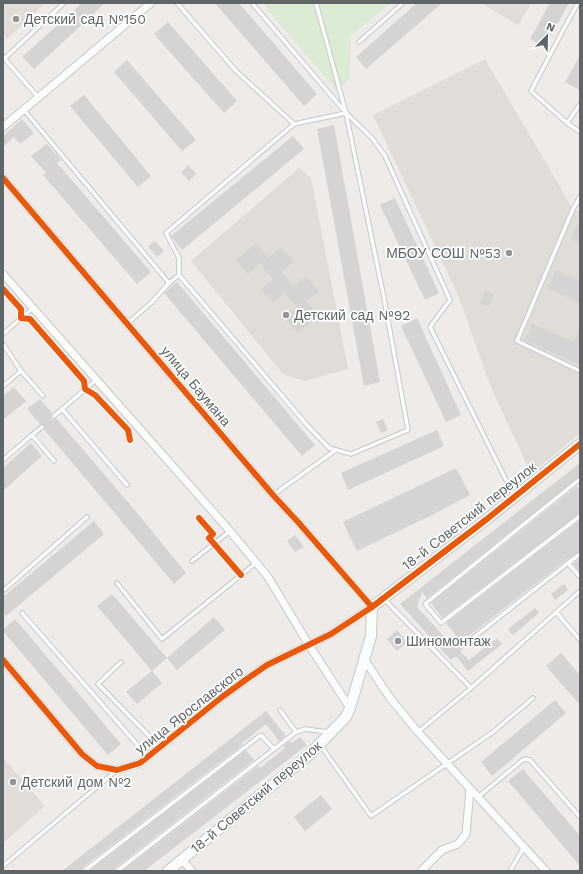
<svg xmlns="http://www.w3.org/2000/svg" width="583" height="874" font-family="'Work Sans',sans-serif">
	<style>
		.education { fill: #e0dcd8 }
		.green { fill: #dcebd3 }
		.building { fill: #d6d3d3 }
		.lines { fill: none; stroke-linecap: round; stroke-linejoin: round }
		.lane-casing { stroke: #c8c8c8; stroke-width: 5.5 }
		.street-casing { stroke: #c8c8c8; stroke-width: 9 }
		.secondary-casing { stroke: #c7c8c8; stroke-width: 12 }
		.lane { stroke: #fcfcfc; stroke-width: 3.5 }
		.street { stroke: #fcfcfc; stroke-width: 7 }
		.secondary { stroke: #fcfcfc; stroke-width: 10 }
		.cycleway-casing { stroke: #fff; stroke-width: 8 }
		.cycleway { stroke: #e8590c; stroke-width: 6 }
		.poi-dot { fill: #909595; stroke: #fff; stroke-width: 1.5 }
		.labels { text-anchor: middle; dominant-baseline: central; stroke-width: 3.5; stroke-linejoin: round; paint-order: stroke }
		.poi-label { font-size: 14px; fill: #5e6668; stroke: #fff; text-anchor: start }
		.street-label { font-size: 14px; fill: #5e6668; stroke: #fff }
	</style>
	<rect width="100%" height="100%" fill="#eeebe9"/>
	<g class="education">
		<polygon points="3,3 45,3 7,39 3,34"/>
		<polygon points="481,3 531,3 518,25"/>
		<polygon points="485,59 573,209 580,212 580,433 531,474 490,385 458,295 373,115"/>
		<polygon points="299,168 311,178 348,369 305,381 283,374 191,261"/>
		<polygon points="3,758 45,806 3,843"/>
	</g>
	<polygon class="green" points="262,3 391,3 351,35 350,78 337,91"/>
	<g class="building">
		<polygon points="82,3 105,3 34,69 22,57"/>
		<polygon points="215,3 239,3 317,94 304,106"/>
		<polygon points="417,3 442,3 366,69 356,57"/>
		<polygon points="550,3 569,3 544,47 530,39"/>
		<polygon points="168,22 237,101 224,113 154,34"/>
		<polygon points="580,55 580,90 565,82"/>
		<polygon points="127,60 196,140 182,151 114,72"/>
		<polygon points="84,95 151,176 138,187 70,106"/>
		<polygon points="22,119 34,133 20,144 14,137 3,147 3,136"/>
		<polygon points="334,125 380,382 364,386 317,129"/>
		<polygon points="293,136 304,149 182,250 171,236"/>
		<polygon points="47,144 61,160 57,163 151,272 137,284 43,175 46,173 31,156"/>
		<polygon points="188,165 196,174 189,181 181,173"/>
		<polygon points="395,198 439,293 425,300 380,205"/>
		<polygon points="580,219 580,243 571,239"/>
		<polygon points="155,241 164,251 157,257 148,246"/>
		<polygon points="256,243 268,258 281,247 294,261 281,272 294,286 306,276 319,291 306,301 319,315 298,333 285,319 298,308 285,293 273,303 261,289 273,279 260,264 248,274 236,260"/>
		<polygon points="556,270 580,281 580,303 548,288"/>
		<polygon points="177,282 315,445 302,456 164,293"/>
		<polygon points="485,291 494,294 489,306 480,303"/>
		<polygon points="417,318 461,415 446,422 401,326"/>
		<polygon points="532,324 574,342 580,330 580,365 525,340"/>
		<polygon points="14,387 26,401 3,420 3,396"/>
		<polygon points="40,399 52,413 51,415 51,418 53,419 56,418 133,508 186,573 174,584 44,429 45,427 44,425 42,424 40,424 27,409"/>
		<polygon points="383,419 388,430 381,433 376,422"/>
		<polygon points="437,430 444,446 348,490 341,473"/>
		<polygon points="31,443 42,456 3,491 3,468"/>
		<polygon points="580,463 580,476 427,598 422,592 417,607 451,644 458,639 461,642 446,623 580,520 580,551 566,560 461,642 465,647 460,651 469,660 497,638 502,644 468,671 456,656 451,660 400,604"/>
		<polygon points="456,468 470,495 432,515 357,551 343,522"/>
		<polygon points="577,486 580,490 580,513 442,618 431,603"/>
		<polygon points="94,521 104,534 6,616 3,612 3,597"/>
		<polygon points="295,535 304,547 295,552 287,541"/>
		<polygon points="580,558 580,572 573,564"/>
		<polygon points="564,584 568,590 555,600 551,594"/>
		<polygon points="112,594 167,658 152,671 97,606"/>
		<polygon points="535,608 539,613 513,635 508,629"/>
		<polygon points="214,617 225,630 177,670 167,658"/>
		<polygon points="15,619 121,744 108,755 3,631 3,630"/>
		<polygon points="397,630 407,642 397,651 387,639"/>
		<polygon points="561,653 580,675 580,705 546,666"/>
		<polygon points="152,671 162,683 137,704 126,692"/>
		<polygon points="555,700 566,713 492,776 481,762"/>
		<polygon points="266,711 286,736 279,741 266,724 241,744 242,745 82,868 81,871 62,871"/>
		<polygon points="300,737 307,745 144,871 122,871 258,766 260,768 285,748 283,746 290,741 292,743"/>
		<polygon points="246,750 254,760 115,868 114,871 89,871"/>
		<polygon points="523,769 580,836 580,866 508,781"/>
		<polygon points="321,795 332,809 305,831 294,817"/>
	</g>
	<g class="lines">
		<defs>
			<g id="lane">
				<polyline points="177,3 236,71 294,124"/>
				<polyline points="252,3 346,113 372,138 385,156 450,300 430,327 514,496"/>
				<polyline points="578,3 561,34 531,91 567,123 580,132"/>
				<polyline points="359,42 403,3"/>
				<polyline points="3,57 38,97"/>
				<polyline points="4,59 64,3"/>
				<polyline points="24,110 169,283"/>
				<polyline points="567,123 580,104"/>
				<polyline points="580,197 573,209 517,341 580,371"/>
				<polyline points="179,275 306,424 329,448 351,454 408,430 384,298 346,113 316,3"/>
				<polyline points="127,324 152,302 169,283 179,275 179,258 166,233 294,124 346,113"/>
				<polyline points="3,334 33,308"/>
				<polyline points="3,344 21,371 43,396"/>
				<polyline points="3,386 21,371"/>
				<polyline points="62,409 127,485"/>
				<polyline points="54,416 96,380"/>
				<polyline points="32,435 42,427"/>
				<polyline points="3,460 32,435 54,461"/>
				<polyline points="580,479 425,604 441,623 580,516"/>
				<polyline points="273,495 336,450"/>
				<polyline points="192,561 230,531"/>
				<polyline points="568,563 580,554"/>
				<polyline points="117,583 162,639 256,563"/>
				<polyline points="4,590 87,517"/>
				<polyline points="384,599 471,688"/>
				<polyline points="556,612 580,640"/>
				<polyline points="22,613 148,757"/>
				<polyline points="469,641 568,563 580,577"/>
				<polyline points="121,662 98,684 160,747"/>
				<polyline points="280,710 296,732"/>
				<polyline points="418,732 471,688 580,591"/>
				<polyline points="321,746 371,816 493,732 533,698"/>
				<polyline points="478,797 524,759 530,760 580,817"/>
				<polyline points="3,866 117,770"/>
				<polyline points="84,871 261,735 274,749"/>
				<polyline points="117,871 296,732 305,729 328,732"/>
				<polyline points="510,871 524,847"/>
			</g>
			<g id="street">
				<polyline points="3,127 151,3"/>
				<polyline points="3,178 273,495 298,522 372,607 331,634 267,665 244,681 222,697 140,763 117,770 97,766 82,754 3,660"/>
				<polyline points="3,274 230,531 268,577 309,645 350,708"/>
				<polyline points="364,659 390,698 418,732 546,871"/>
				<polyline points="182,860 192,871"/>
				<polyline points="421,871 442,850 458,844 466,834 470,789"/>
			</g>
			<polyline id="secondary" points="168,871 310,754 346,717 350,708 371,636 372,607 487,519 580,444"/>
		</defs>
		<use href="#lane" class="lane-casing"/>
		<use href="#street" class="street-casing"/>
		<use href="#secondary" class="secondary-casing"/>
		<use href="#lane" class="lane"/>
		<use href="#street" class="street"/>
		<use href="#secondary" class="secondary"/>
		<defs>
			<g id="cycleway">
				<polyline points="3,178 273,495 298,522 372,607"/>
				<polyline points="3,289 21,309 21,318 30,319 84,381 85,389 95,395 128,430 130,440"/>
				<polyline points="199,518 213,534 209,538 241,575"/>
				<polyline points="3,660 82,754 97,766 117,770 140,763 222,697 244,681 267,665 331,634 372,607 487,519 580,444"/>
			</g>
		</defs>
		<use href="#cycleway" class="cycleway-casing"/>
		<use href="#cycleway" class="cycleway"/>
	</g>
	<g class="poi-dot">
		<circle cx="16" cy="19" r="4"/>
		<circle cx="509" cy="253" r="4"/>
		<circle cx="286" cy="315" r="4"/>
		<circle cx="398" cy="641" r="4"/>
		<circle cx="13" cy="782" r="4"/>
	</g>
	<g class="labels">
		<g class="poi-label">
			<text x="24" y="19">Детский сад №150</text>
			<text x="501" y="253" text-anchor="end">МБОУ СОШ №53</text>
			<text x="294" y="315">Детский сад №92</text>
			<text x="406" y="641">Шиномонтаж</text>
			<text x="21" y="782">Детский дом №2</text>
		</g>
		<g class="street-label">
			<text transform="translate(196 386) rotate(50)">улица Баумана</text>
			<text transform="translate(469 516) rotate(-38)">18-й Советский переулок</text>
			<text transform="translate(189 710) rotate(-38)">улица Ярославского</text>
			<text transform="translate(256 797) rotate(-40)">18-й Советский переулок</text>
		</g>
	</g>
	<rect width="583" height="874" fill="none" stroke="#5e6668" stroke-width="8"/>
	<g transform="translate(547 36) rotate(23)" stroke="#ffffff" stroke-width="3" paint-order="stroke">
	<path d="M0-3L7 15L0 10L-7 15Z" fill="#5e6668"/>
	<text y="-6" font-size="11" font-weight="bold" text-anchor="middle" fill="#5e6668">N</text>
	</g>
</svg>
